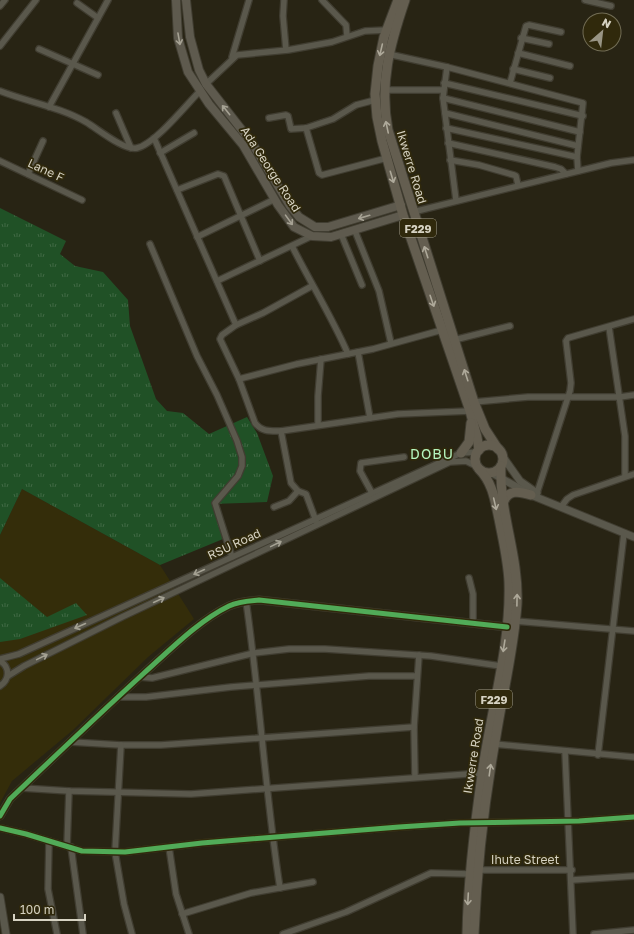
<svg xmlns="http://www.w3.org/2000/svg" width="634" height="934" font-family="'Golos Text',sans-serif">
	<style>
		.built { fill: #342d0a }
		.grass { fill: url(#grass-tufts) }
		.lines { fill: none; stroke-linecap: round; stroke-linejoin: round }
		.minor-casing { stroke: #403d31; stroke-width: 8 }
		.tertiary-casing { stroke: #403d31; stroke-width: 9 }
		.secondary-casing { stroke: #403d31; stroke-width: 10 }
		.primary-casing { stroke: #403d31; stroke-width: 11 }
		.minor { stroke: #5a584c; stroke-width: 5.5 }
		.tertiary { stroke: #5a584c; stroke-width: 7 }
		.secondary { stroke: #5e5a4e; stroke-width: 8 }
		.primary { stroke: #645e50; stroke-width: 9 }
		.cycleway-casing { stroke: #30290c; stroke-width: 8 }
		.cycleway { stroke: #51ab58; stroke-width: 5 }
		.oneway { stroke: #a6a294 }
		.oneway2 { stroke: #aea99a }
		.oneway3 { stroke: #a4a193 }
		.labels { text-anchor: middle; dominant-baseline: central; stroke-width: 3.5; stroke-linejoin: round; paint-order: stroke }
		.shield { fill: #30290c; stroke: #a49f8b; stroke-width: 1 }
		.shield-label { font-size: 11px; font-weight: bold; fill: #d6d2c2 }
		.street-label { font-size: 12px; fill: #d6d2c2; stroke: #30290c }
		.quarter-label { font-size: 14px; letter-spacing: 1px; fill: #b5f6bf; stroke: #30290c }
	</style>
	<defs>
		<pattern id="grass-tufts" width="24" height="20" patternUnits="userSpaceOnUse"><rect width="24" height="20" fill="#205126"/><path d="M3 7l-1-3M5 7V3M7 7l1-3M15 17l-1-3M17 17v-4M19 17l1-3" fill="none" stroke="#406944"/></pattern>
	</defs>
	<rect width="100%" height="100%" fill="#282414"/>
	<polygon class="built" points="22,489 160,565 194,619 148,657 73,730 12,781 0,803 0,535"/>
	<g class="grass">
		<polygon points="0,208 66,241 60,254 75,266 103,272 128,300 130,326 156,399 167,411 183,413 209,434 247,417 257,433 273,476 267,502 212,504 223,539 160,565 22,489 0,535"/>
		<polygon points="0,578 47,617 76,603 87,615 20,639 0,642"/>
	</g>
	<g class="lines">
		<defs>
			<g id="minor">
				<polyline points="284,0 283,16 286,50"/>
				<polyline points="322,0 346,25 347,36"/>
				<polyline points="585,0 611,6"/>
				<polyline points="77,3 98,18"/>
				<polyline points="0,6 5,0"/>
				<polyline points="521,38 549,44"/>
				<polyline points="0,46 36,0"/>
				<polyline points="39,49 98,75"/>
				<polyline points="518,53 570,66"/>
				<polyline points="388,54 447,67 583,103 577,157 578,171"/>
				<polyline points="232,57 249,0"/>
				<polyline points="447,67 443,98 456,200"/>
				<polyline points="513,69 550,78"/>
				<polyline points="444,83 583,116"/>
				<polyline points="510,83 526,26 529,25 561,32"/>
				<polyline points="206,84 237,55 288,50 332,42 365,31 387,30"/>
				<polyline points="384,90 443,90"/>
				<path d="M 0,91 C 28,102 60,107 86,122 C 98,129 124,151 137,148 C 155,144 186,105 200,91"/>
				<polyline points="443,98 580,132"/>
				<polyline points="49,107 108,0"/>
				<polyline points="116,113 131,148"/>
				<polyline points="445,113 578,146"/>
				<polyline points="269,118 286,115 288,116 291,129 306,128 333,119 356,105 375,100"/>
				<polyline points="306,128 319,173 322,175 387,158"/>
				<polyline points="446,128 577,157"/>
				<polyline points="154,138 236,325"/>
				<polyline points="448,143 555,167 561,169 566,174"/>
				<polyline points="160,153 194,133"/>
				<polyline points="450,160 479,165 514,175 516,176 518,185"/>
				<polyline points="0,161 82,200"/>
				<polyline points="28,174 43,141"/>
				<polyline points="177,190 218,174 224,176 260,261"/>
				<polyline points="413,212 611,163 634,160"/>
				<polyline points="355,231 379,291 391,343"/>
				<polyline points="341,234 362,285"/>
				<polyline points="197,237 275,199"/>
				<polyline points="150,244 197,356 217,395 237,441 242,457 242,466 238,476 215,503 232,557"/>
				<path d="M 292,246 C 310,282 332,317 348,354"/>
				<polyline points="217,281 312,236"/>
				<path d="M 312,286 L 263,313 L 236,325 L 222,335 L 220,339 L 239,379 L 255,423 C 262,432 270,431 281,431 L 398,414 L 470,411"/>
				<polyline points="609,327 625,436 625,476"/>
				<polyline points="454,340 510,326"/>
				<polyline points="358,352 370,418"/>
				<polyline points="239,379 297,364 373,349 442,330"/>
				<polyline points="474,402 528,397 620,397 634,395"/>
				<polyline points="318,425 318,396 321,359"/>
				<polyline points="281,431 291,483 298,491 306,494 316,521"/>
				<polyline points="372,493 360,471 361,463 404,457"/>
				<polyline points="537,493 570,391 571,383 566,341 568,338 634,319"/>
				<polyline points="274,507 289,501 298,491"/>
				<polyline points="561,507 567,499 573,495 634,474"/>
				<polyline points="469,578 473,594 473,623"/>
				<path d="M 246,601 C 260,697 265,793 280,888"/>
				<polyline points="515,621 634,631"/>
				<polyline points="0,659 19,654 461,453 478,452"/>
				<path d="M 0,661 C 10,667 10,679 0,686"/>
				<polyline points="8,676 24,666 122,617 450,462 466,461 478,467"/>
				<polyline points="140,677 152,678 254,653 289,649 325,649 371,652 431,656 501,666"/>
				<polyline points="118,697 146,697 231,687 369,676 417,676"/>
				<polyline points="71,742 121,745 161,745 414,727"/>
				<polyline points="494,744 634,757"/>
				<polyline points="121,745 115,852 124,904 132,934"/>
				<polyline points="565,751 573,934"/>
				<polyline points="598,755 624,533"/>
				<polyline points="415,777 414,727 419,655"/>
				<polyline points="22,788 69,791 191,794 482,773"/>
				<polyline points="0,828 26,834 82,851 125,852 202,843 399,827 460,823 579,821 634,817"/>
				<polyline points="49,841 48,889 57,934"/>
				<polyline points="67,846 69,791"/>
				<polyline points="71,847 83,934"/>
				<polyline points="169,847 176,894 189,934"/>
				<polyline points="478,870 572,870"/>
				<polyline points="572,880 634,876"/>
				<polyline points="182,914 251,893 313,882"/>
				<polyline points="283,934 346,912 431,873 470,874"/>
				<polyline points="594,934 634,930"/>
			</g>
			<g id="tertiary">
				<polyline points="503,457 520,481 537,493"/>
				<polyline points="492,473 531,495 634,537"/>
				<path d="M 0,816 L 10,799 C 54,757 98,715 143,674 C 169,651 198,621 229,606 C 239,601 248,601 259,600 L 507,627"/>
				<polyline points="0,897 6,934"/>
			</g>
			<g id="secondary">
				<polyline points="176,0 178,38 188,72 209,104 243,145 278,205 294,227 312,236 331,237 403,215"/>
				<polyline points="186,0 190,37 199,70 206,84 252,143 290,206 299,217 315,227 328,227 401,205"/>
			</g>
			<g id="primary">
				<polyline points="398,0 384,37 378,66 375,94 377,117 382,141 403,215 470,411 477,437 479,450"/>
				<path d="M 405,0 C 390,44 379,84 388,130 L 474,402 L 485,429 L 498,449"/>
				<circle cx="489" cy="459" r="14"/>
				<polyline points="461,453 469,442 471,423"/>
				<path d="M 503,504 C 507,489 519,491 531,495"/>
				<path d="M 467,934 C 468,878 475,823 483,768 C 492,707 511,644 509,582 C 508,560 503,540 499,519 C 495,501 493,483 479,469"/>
				<path d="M 474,934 C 477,868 484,801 496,736 C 503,692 514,648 517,604 C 519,555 499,513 501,466"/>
			</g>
		</defs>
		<use href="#minor" class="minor-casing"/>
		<use href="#tertiary" class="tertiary-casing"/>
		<use href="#secondary" class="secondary-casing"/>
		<use href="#primary" class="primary-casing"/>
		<use href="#minor" class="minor"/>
		<use href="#tertiary" class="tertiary"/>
		<use href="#secondary" class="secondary"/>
		<use href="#primary" class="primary"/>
		<defs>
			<g id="cycleway">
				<path d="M 0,816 L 10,799 C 54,757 98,715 143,674 C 169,651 198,621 229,606 C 239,601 248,601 259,600 L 507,627"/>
				<polyline points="0,828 26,834 82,851 125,852 202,843 399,827 460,823 579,821 634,817"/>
			</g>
		</defs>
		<use href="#cycleway" class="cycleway-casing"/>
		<use href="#cycleway" class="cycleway"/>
	</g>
	<defs><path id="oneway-shaft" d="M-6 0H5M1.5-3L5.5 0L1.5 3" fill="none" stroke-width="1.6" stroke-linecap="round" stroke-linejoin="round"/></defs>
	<g class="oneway">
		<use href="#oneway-shaft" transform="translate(179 39) rotate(80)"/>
		<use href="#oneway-shaft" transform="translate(226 110) rotate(-129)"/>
		<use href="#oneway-shaft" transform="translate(364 217) rotate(164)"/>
		<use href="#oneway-shaft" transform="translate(289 220) rotate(54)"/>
	</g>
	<g class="oneway2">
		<use href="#oneway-shaft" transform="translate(381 50) rotate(103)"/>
		<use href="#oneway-shaft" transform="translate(387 127) rotate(-102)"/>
		<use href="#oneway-shaft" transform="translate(392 177) rotate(73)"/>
		<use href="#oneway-shaft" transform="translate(426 252) rotate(-108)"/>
		<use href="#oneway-shaft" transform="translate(432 301) rotate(71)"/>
		<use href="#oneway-shaft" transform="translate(466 375) rotate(-108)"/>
		<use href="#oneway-shaft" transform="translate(495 504) rotate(77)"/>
		<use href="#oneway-shaft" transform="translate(517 600) rotate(-89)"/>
		<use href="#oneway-shaft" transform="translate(504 646) rotate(99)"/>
		<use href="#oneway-shaft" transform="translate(490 770) rotate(-82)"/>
		<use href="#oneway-shaft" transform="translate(468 899) rotate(93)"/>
	</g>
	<g class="oneway3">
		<use href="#oneway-shaft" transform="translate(276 544) rotate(-26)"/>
		<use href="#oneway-shaft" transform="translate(199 572) rotate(155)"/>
		<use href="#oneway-shaft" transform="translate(159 600) rotate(-25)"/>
		<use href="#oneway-shaft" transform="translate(80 626) rotate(156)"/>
		<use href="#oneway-shaft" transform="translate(42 657) rotate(-26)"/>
	</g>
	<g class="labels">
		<g class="shield">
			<rect x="400" y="219" width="36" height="18" rx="3"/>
			<rect x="476" y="690" width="36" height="18" rx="3"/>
		</g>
		<g class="shield-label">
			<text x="418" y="228">F229</text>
			<text x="494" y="699">F229</text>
		</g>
		<g class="street-label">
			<text transform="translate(412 167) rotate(73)">Ikwerre Road</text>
			<text transform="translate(271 169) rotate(57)">Ada George Road</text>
			<text transform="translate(46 170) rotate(25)">Lane F</text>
			<text transform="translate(234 544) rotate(-25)">RSU Road</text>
			<text transform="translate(473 756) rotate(-81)">Ikwerre Road</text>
			<text x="525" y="859">Ihute Street</text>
		</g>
		<g class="quarter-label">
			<text x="432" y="453">DOBU</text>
		</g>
	</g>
	<g transform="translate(602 32) rotate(28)"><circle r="19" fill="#30290c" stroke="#726d55"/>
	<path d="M0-3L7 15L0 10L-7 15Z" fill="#999585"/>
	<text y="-6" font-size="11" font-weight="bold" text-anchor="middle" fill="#d6d2c2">N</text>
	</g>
	<path d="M14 914v6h71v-6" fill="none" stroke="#d6d2c2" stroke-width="2"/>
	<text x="20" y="914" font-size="12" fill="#d6d2c2" stroke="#30290c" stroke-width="3" paint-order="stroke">100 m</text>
</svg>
